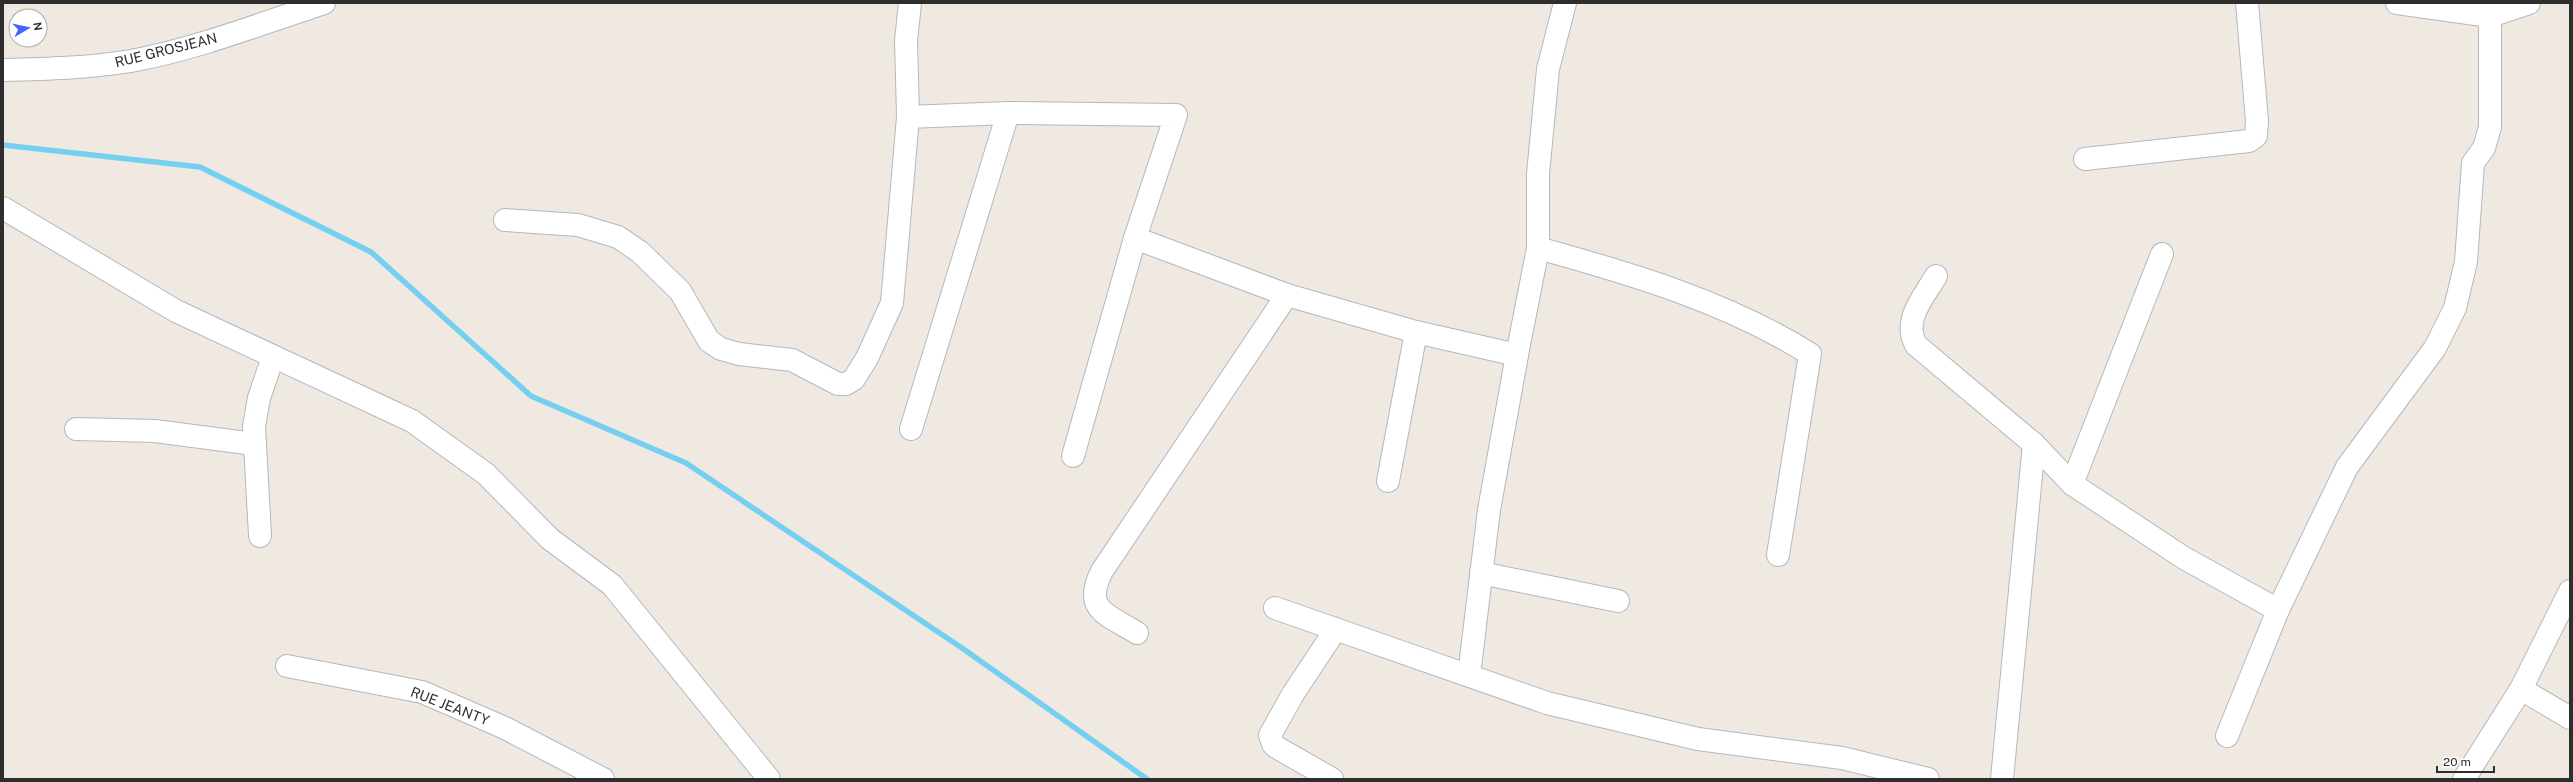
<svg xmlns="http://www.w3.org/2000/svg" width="2573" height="782" font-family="'Public Sans',sans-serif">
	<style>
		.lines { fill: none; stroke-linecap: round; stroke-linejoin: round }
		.stream { stroke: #75cff0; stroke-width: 5.5 }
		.minor-casing { stroke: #b4b7c1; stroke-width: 24 }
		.tertiary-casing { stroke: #b4b7c1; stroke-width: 24 }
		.path { stroke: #c9c9c9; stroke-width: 2.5; stroke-dasharray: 3 2; stroke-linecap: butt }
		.minor { stroke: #fff; stroke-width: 22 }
		.tertiary { stroke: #fff; stroke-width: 22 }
		.labels { text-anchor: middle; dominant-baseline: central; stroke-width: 3.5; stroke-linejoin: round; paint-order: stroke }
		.street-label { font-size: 14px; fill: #2e2e2e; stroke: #fff }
	</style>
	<rect width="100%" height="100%" fill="#efe9e1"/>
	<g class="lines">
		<polyline class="stream" points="3,145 200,167 371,252 531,396 686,463 962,648 1147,779"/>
		<defs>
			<g id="minor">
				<polyline points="910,3 906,41 908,117 1008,113 1176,115 1135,238 1073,456"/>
				<path d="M 1565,3 L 1548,69 L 1538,174 L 1538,248 C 1632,274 1727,302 1810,354 L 1778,555"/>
				<polyline points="2397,3 2490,16 2529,3"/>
				<path d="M 3,70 C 46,69 88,68 131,61 C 196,49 260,24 324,3"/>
				<polyline points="2085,159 2249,141 2256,136 2257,121 2247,3"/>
				<polyline points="3,208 176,311 412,421 486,474 550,539 612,585 769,779"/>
				<polyline points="505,220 578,225 618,237 640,252 680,291 709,341 721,349 739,354 792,360 838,384 846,384 854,379 867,358 892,303 908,117"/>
				<polyline points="1135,238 1287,295 1416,332 1517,355 1538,248"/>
				<path d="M 1936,276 C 1924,297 1902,320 1916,345 L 2034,444 L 2072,484 L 2184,558 L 2278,610 L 2347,467 L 2435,348 L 2455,308 L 2466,262 L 2473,163 L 2484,148 L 2490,127 L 2490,16 L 2483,3"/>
				<polyline points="76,429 155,431 254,444"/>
				<polyline points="911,429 1008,113"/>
				<polyline points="1388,481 1416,332"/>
				<polyline points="2072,484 2162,254"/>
				<polyline points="260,536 254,426 259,398 273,357"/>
				<polyline points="1481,573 1618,601"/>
				<polyline points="1275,608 1547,703 1698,739 1842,758 1928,779"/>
				<path d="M 1137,633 C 1107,614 1082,610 1102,571 L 1287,295"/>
				<polyline points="287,666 422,692 505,728 603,779"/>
				<polyline points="1469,675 1489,510 1517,355"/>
				<polyline points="2521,689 2570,718"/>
				<polyline points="2227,736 2278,610"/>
				<polyline points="1332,779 1276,747 1273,744 1270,735 1293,694 1336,629"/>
				<polyline points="2002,779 2034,444"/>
			</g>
			<polyline id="tertiary" points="2464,779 2521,689 2570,591"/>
		</defs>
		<use href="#minor" class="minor-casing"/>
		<use href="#tertiary" class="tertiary-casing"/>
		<polyline class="path" points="896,779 913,779"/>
		<use href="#minor" class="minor"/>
		<use href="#tertiary" class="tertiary"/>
	</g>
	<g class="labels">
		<g class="street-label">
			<text transform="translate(166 50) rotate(-14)">RUE GROSJEAN</text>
			<text transform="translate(450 706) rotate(21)">RUE JEANTY</text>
		</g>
	</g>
	<rect width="2573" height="782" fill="none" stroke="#2e2e2e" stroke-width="8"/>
	<g transform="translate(28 28) rotate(81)"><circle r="19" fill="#ffffff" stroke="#ababab"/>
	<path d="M0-3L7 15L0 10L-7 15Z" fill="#4264fb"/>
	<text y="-6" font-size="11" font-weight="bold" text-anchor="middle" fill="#2e2e2e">N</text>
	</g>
	<path d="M2437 766v6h57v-6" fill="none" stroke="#2e2e2e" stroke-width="2"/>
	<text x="2443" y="766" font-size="12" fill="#2e2e2e" stroke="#ffffff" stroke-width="3" paint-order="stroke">20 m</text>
</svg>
